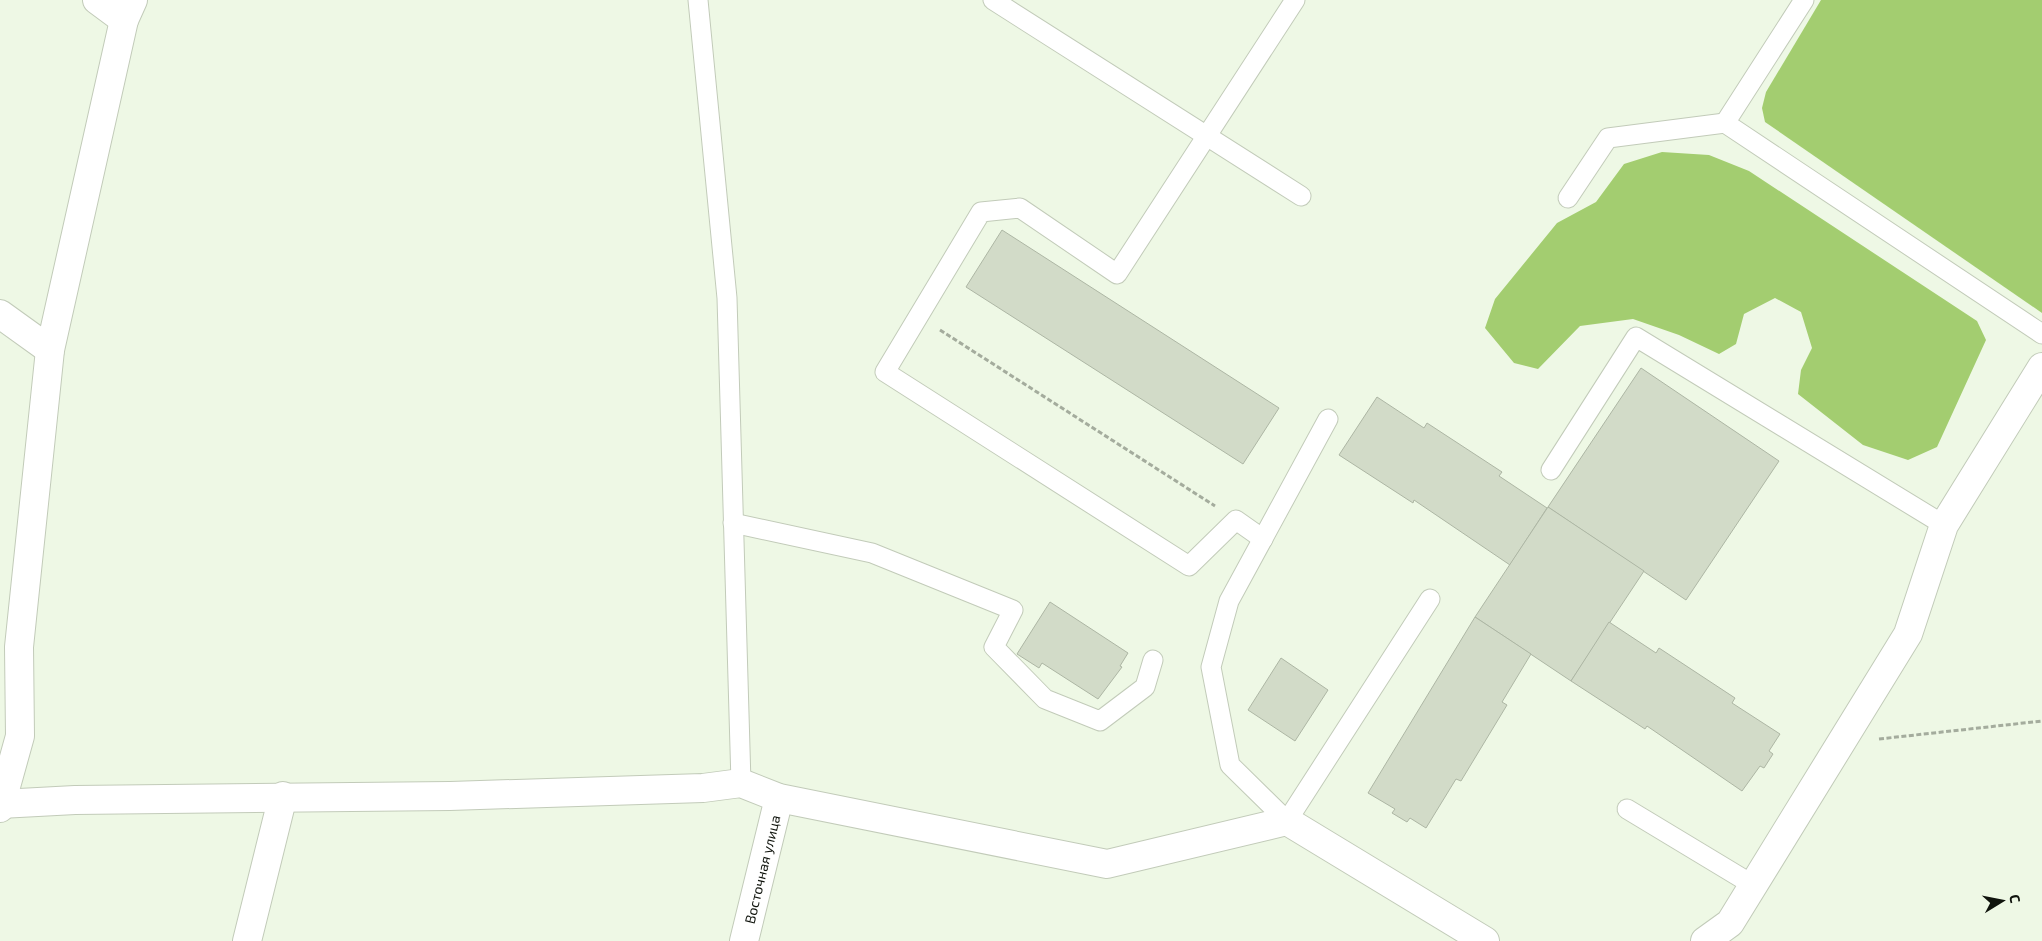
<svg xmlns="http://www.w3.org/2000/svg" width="2042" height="941" font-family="'Exo 2',sans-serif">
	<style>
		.forest { fill: #a3cd70 }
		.building { fill: #d2dbc8; stroke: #adb6a4 }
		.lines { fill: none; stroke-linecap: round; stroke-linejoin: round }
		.service-casing { stroke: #c2cbb9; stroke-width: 21 }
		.minor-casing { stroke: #c2cbb9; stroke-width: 30 }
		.path { stroke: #a4ac9d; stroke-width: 3; stroke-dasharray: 5 2.5; stroke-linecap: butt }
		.service { stroke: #fff; stroke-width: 19 }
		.minor { stroke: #fff; stroke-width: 28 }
		.labels { text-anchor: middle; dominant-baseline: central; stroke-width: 4; stroke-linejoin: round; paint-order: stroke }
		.street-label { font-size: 14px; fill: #10140d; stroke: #eef8e5 }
	</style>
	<rect width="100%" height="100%" fill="#eef8e5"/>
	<g class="forest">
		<polygon points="1821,0 2042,0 2042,313 1765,122 1762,108 1766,92"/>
		<polygon points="1662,152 1709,155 1749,171 1977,321 1986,340 1937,447 1908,460 1863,445 1798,394 1801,370 1812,348 1801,312 1775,298 1744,314 1736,344 1719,354 1679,335 1633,319 1580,326 1538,369 1514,363 1485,328 1495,299 1557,223 1596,202 1624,164"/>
	</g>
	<g class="building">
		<polygon points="1002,230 1279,408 1243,464 966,287"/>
		<polygon points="1641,368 1779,461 1686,600 1548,507"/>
		<polygon points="1377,397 1424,428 1427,423 1502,472 1499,476 1547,508 1510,565 1414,500 1413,503 1339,455"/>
		<polygon points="1548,507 1644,571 1571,681 1475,617"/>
		<polygon points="1050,602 1128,653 1120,666 1122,667 1098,699 1042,663 1039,668 1017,654"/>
		<polygon points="1475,617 1531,654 1502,702 1507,705 1461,781 1456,779 1426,828 1410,818 1407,822 1392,813 1395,809 1368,793"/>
		<polygon points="1609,622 1656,653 1659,648 1735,698 1732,703 1780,734 1769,751 1773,754 1764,768 1760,766 1742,791 1647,726 1645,729 1571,681"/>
		<polygon points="1281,658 1328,690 1295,741 1248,710"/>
	</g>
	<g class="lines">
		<defs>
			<g id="service">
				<polyline points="698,0 727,298 741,783"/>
				<polyline points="993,0 1301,196"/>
				<polyline points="1804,0 1725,123 2042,334"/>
				<polyline points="1568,198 1608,138 1725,123"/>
				<polyline points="1328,419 1229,601 1211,667 1230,765 1287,821 1430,599"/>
				<polyline points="1551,470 1636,337 1944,525"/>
				<polyline points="733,523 872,553 1013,610 994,647 1045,699 1100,721 1145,687 1153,660"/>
				<polyline points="1263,539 1236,520 1189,566 885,372 981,212 1020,208 1117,274 1295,0"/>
				<polyline points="1627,809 1753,885"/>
			</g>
			<g id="minor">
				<polyline points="97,0 124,20"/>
				<polyline points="0,314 50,350"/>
				<polyline points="0,804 75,800 450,796 703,788 741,783 779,798 1107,864 1287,821 1485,941"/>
				<polyline points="0,808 20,736 19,647 50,350 124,20 133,0"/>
				<polyline points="247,941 283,796"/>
				<path id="s1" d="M 744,941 L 779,798"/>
				<polyline points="1705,941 1730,923 1908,634 1944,525 2042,367"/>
			</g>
		</defs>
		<use href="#service" class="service-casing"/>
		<use href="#minor" class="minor-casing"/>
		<g class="path">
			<polyline points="940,330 1215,506"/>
			<polyline points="1879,739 2042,721"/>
		</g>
		<use href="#service" class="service"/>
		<use href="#minor" class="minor"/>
	</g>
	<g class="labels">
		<g class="street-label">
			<text stroke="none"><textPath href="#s1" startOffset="74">Восточная улица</textPath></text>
		</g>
	</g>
	<g transform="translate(2002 901) rotate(80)" stroke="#eef8e5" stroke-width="4" paint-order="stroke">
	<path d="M0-4L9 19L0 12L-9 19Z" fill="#10140d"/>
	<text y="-8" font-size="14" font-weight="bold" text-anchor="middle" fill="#10140d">С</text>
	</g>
</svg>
